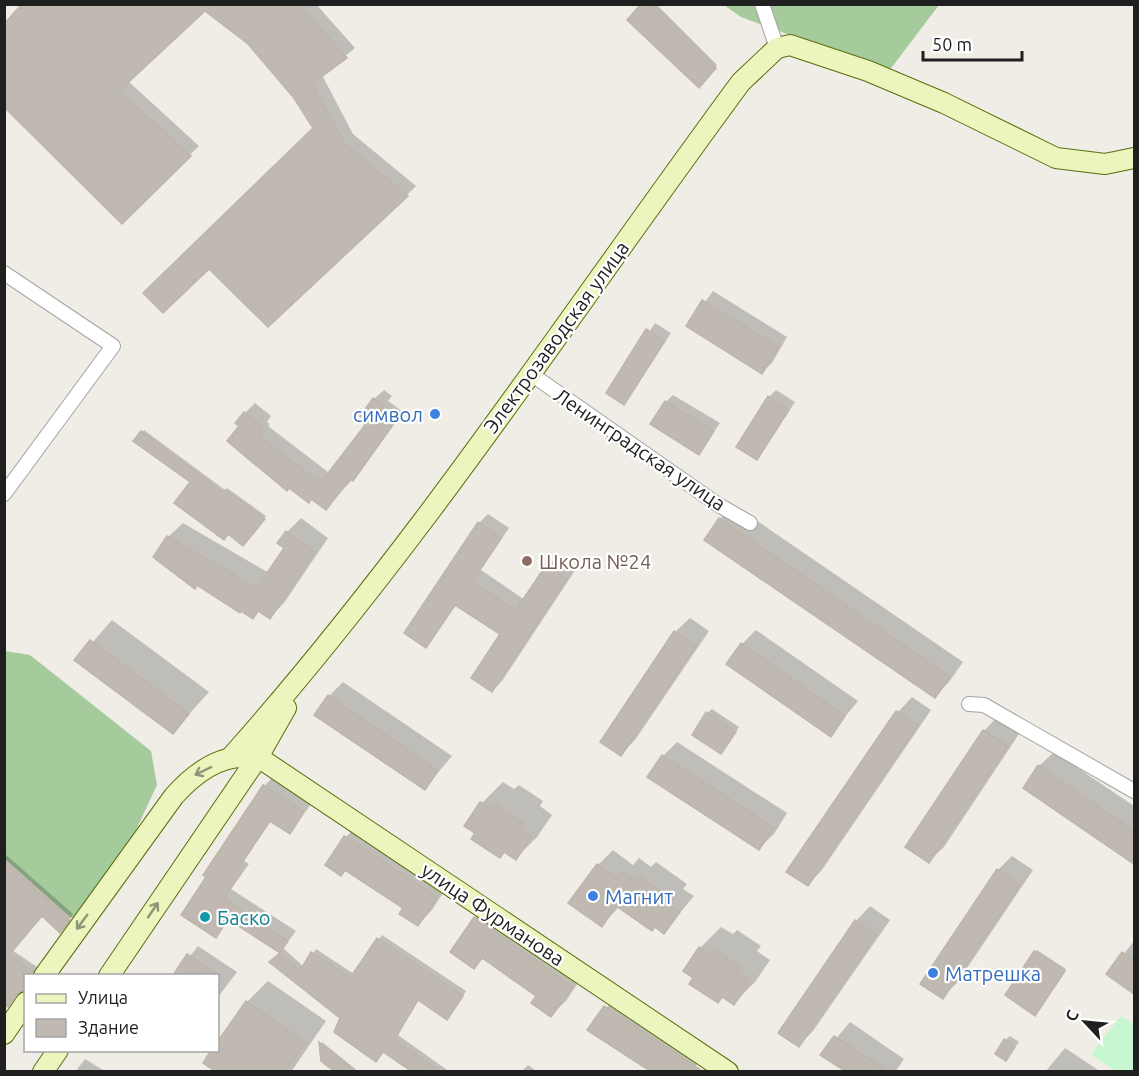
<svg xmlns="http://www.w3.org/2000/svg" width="1139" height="1076" font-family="Ubuntu,sans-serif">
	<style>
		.forest { fill: #a5cb9d }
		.park { fill: #c5f6cf }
		.shadow { fill: #0003 }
		.building { fill: #bfb9b2; stroke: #bfb5a9; stroke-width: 1.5 }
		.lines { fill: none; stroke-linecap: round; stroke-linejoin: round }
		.street-casing { stroke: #a3a3a3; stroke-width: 16 }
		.secondary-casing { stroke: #586f0c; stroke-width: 22 }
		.street { stroke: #fff; stroke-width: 14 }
		.secondary { stroke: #ebf5bd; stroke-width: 20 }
		.oneway { stroke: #8f9576 }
		.shop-dot { fill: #3f7fe0; stroke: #fff; stroke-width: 2 }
		.education-dot { fill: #8d6e63; stroke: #fff; stroke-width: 2 }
		.culture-dot { fill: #0f9aa8; stroke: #fff; stroke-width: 2 }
		.labels { text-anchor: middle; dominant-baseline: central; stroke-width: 4.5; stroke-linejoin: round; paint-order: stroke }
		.street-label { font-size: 20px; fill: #1f1f1f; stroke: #fff }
		.shop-label { font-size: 20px; fill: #366cbe; stroke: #fff; text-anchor: start }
		.education-label { font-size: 20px; fill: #785e54; stroke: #fff; text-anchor: start }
		.culture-label { font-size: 20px; fill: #0d838f; stroke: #fff; text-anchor: start }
	</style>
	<rect width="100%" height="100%" fill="#efede5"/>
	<g class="forest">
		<polygon points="724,5 939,5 889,71 741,17"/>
		<polygon points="5,651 30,655 151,751 157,785 129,845 77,923 5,859"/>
	</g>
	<polygon class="park" points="1121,1016 1134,1025 1134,1071 1115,1071 1091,1054"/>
	<g class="shadow">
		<polygon points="24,4 316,4 355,48 322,75 353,134 416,186 407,195 315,128 296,97 249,42 205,9 128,81 199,146 122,222"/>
		<polygon points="643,4 656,4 717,65 699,86"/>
		<polygon points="713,291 787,337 772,363 762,372 688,326"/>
		<polygon points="655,323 671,333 624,403 608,393"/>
		<polygon points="384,390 392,396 388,401 403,412 362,469 326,508 241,426 245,413 255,403 271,416 267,422 270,424 268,426 328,472 367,424 374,399"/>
		<polygon points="776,390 795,402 757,458 769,397"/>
		<polygon points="673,395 720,423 699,453 666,402"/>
		<polygon points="144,430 225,490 227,488 266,516 245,542 228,532 192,482 142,432"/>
		<polygon points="734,505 963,662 949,682 935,696 720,519"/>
		<polygon points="488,514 509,528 481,570 525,600 556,556 576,569 502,681 492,691 502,634 457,604 426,646 479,523"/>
		<polygon points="301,518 328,538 284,603 270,617 260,610 253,617 168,537 183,523 269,573 286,547 287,532"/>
		<polygon points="690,618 709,631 635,740 621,754 675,632"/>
		<polygon points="112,620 209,692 173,732 77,660"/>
		<polygon points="756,630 858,701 830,735 742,644"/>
		<polygon points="343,682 452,756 425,788 329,696"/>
		<polygon points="912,697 931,710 822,870 808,884 789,872 898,712"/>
		<polygon points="712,709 739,727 725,748 707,713"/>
		<polygon points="998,716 1021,731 944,847 929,861 984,731"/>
		<polygon points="677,742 787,813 774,834 759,848 663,756"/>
		<polygon points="1054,752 1134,806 1134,862 1025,788 1039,766"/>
		<polygon points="273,777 312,803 290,832 271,820 244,861 249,864 231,889 296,931 283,948 304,967 316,949 354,974 382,935 466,991 451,1014 419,999 398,1035 450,1072 414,1072 384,1051 376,1060 342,1018 275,958 282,953 230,919 216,936 208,877 205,875 264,786"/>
		<polygon points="503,782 514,789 519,785 543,801 540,806 552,815 537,837 516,858 505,851 500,857 466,825 482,803"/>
		<polygon points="360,823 450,882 432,910 418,925 346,837"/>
		<polygon points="613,850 633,865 639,858 651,867 656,862 687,884 683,889 694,896 664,932 620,906 602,925 598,865"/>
		<polygon points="4,853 73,914 65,927 42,915 12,950 37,967 38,976 26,976 18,993 8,1005"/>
		<polygon points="1012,856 1033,870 957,983 942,997 998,870"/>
		<polygon points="490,904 586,971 566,1001 551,1015 538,996 484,957 474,967 475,918"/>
		<polygon points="870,906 890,920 813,1031 799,1045 856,921"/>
		<polygon points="721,927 733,934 737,930 761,946 757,951 770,960 755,982 734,1003 723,996 718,1001 695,978 700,948"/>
		<polygon points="1134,941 1134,992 1108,974"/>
		<polygon points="198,946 237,972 218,997 218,976 175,976"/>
		<polygon points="1037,950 1066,969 1037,1012 1007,995"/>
		<polygon points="268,981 326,1021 291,1072 218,1072 205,1062 218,1050 218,1044 247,1002"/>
		<polygon points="620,992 706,1050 692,1072 653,1072 589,1029"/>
		<polygon points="850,1022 904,1059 895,1072 847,1072 822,1055"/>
		<polygon points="1010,1036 1019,1042 1006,1059 1005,1040"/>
		<polygon points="322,1042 359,1072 337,1072 322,1060"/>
		<polygon points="1065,1048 1101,1072 1045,1072"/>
		<polygon points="85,1059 103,1070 102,1072 75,1072"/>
		<polygon points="528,1065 538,1072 521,1072"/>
	</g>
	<g class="building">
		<polygon points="22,4 298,4 347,58 312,84 344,143 408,196 268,327 209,269 163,313 143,293 313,128 294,98 248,44 205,11 119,91 191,156 122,224 4,107 4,24"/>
		<polygon points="641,4 652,4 716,68 699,88 627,20"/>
		<polygon points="702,300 779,347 762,374 686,326"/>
		<polygon points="646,329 665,341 624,405 606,393"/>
		<polygon points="768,396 789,410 757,460 736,447"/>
		<polygon points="373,398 383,406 380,411 395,422 353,481 350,479 326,510 311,499 309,503 289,488 287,491 227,441 239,426 235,423 244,412 263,427 259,432 262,434 260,437 318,481 321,478 323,480 365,425 363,423 365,420 360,416"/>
		<polygon points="665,401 714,431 699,455 650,424"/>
		<polygon points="141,431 222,492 224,490 238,499 265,519 243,546 228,534 224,540 174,503 190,482 133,441"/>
		<polygon points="719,518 950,677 935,698 704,540"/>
		<polygon points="478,522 501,538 472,581 516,610 546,565 567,579 492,692 471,678 500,634 455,605 426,648 404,633"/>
		<polygon points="286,531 315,552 270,619 258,611 253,619 241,611 240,613 197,585 195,589 153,557 167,536 257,588 284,548 277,543"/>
		<polygon points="674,631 696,646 621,756 600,742"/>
		<polygon points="90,640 189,714 173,734 74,660"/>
		<polygon points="741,643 845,716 831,737 726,664"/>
		<polygon points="328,695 438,771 425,790 314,715"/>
		<polygon points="896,711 918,725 808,886 786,872"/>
		<polygon points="706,712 736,732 721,754 692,735"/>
		<polygon points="983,730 1008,746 929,863 905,847"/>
		<polygon points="662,755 774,828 759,850 647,777"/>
		<polygon points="1038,765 1134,831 1134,864 1023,788"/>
		<polygon points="263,785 304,812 290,834 270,821 237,870 241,873 224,898 288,941 280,953 228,919 216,938 181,915 206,877 203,875"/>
		<polygon points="480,802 493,810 497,805 523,823 520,828 532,836 516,860 504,852 500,858 471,839 475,833 464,826"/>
		<polygon points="344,836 437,897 418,926 399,914 403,908 345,870 341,876 325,865"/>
		<polygon points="4,861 70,920 60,933 42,916 9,955 33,972 32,975 26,975 26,990 16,995 8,1007 4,1004"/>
		<polygon points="597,864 617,879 623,872 635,881 639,876 673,900 670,905 680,912 664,934 655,927 652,931 616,906 602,927 568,903"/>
		<polygon points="997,869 1020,885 943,999 920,984"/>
		<polygon points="474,917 573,987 551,1017 531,1003 536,996 482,958 474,969 450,952"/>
		<polygon points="855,920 876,935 799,1047 778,1033"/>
		<polygon points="377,938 463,996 447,1020 418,1000 394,1040 440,1071 411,1071 383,1052 376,1062 334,1032 340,1018 269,962 280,953 300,971 311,952 350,978"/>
		<polygon points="699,947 711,955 715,950 741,968 737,973 750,981 734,1005 722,997 718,1003 689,984 693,978 683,971"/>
		<polygon points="1034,951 1065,971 1035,1016 1005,995"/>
		<polygon points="1122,952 1134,961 1134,994 1106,974"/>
		<polygon points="187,954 219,975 173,975"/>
		<polygon points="246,1001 306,1043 286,1071 215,1071 203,1063 211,1050 218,1050 218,1041"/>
		<polygon points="604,1006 702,1071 650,1071 587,1030"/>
		<polygon points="834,1036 842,1041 888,1071 845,1071 820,1055"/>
		<polygon points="1004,1039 1015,1047 1006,1061 995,1054"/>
		<polygon points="319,1042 356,1071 334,1071 321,1061"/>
	</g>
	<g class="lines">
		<defs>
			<g id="street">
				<polyline points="762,4 777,48"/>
				<polyline points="4,273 113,346 4,494"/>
				<polyline points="531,374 717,504 750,523"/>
				<polyline points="969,704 984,705 1134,791"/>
			</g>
			<g id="secondary">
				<path d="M 231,757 C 418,547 574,308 741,82 L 777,48 L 790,45 L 868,71 L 944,103 L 1056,158 L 1105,164 L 1134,158"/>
				<polyline points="258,757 728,1072"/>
				<path d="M 44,976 L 174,796 C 192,776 215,757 243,757"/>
				<polyline points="109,976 258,757 286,708"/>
				<polyline points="4,1034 26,1002"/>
				<polyline points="43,1072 58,1050"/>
			</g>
		</defs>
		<use href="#street" class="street-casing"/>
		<use href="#secondary" class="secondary-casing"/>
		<use href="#street" class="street"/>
		<use href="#secondary" class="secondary"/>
	</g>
	<defs><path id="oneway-shaft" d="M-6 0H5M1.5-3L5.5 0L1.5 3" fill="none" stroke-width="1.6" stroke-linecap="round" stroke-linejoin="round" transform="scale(1.5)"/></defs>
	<g class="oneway">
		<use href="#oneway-shaft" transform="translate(203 771) rotate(154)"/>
		<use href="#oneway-shaft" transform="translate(153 910) rotate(-56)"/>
		<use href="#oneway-shaft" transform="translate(82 922) rotate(126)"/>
	</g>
	<g class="shop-dot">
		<circle cx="435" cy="414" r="6"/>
		<circle cx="593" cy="896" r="6"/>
		<circle cx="933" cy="973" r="6"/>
	</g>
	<circle class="education-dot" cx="527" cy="561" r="6"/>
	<circle class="culture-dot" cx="205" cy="917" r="6"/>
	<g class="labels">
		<g class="street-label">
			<text transform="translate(556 337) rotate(-54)">Электрозаводская улица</text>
			<text transform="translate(640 449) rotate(34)">Ленинградская улица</text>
			<text transform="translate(493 914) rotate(34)">улица Фурманова</text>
		</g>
		<g class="shop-label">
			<text x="423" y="414" text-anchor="end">символ</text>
			<text x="605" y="896">Магнит</text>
			<text x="945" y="973">Матрешка</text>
		</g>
		<g class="education-label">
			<text x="539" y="561">Школа №24</text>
		</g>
		<g class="culture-label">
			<text x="217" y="917">Баско</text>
		</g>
	</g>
	<rect width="1139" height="1076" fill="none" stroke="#1f1f1f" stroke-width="12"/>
	<rect x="24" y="974" width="195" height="78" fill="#ffffff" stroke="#a5a5a5" stroke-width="1.5"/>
	<rect x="36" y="994" width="30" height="9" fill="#ebf5bd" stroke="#a5a5a5" stroke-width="1.5"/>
	<text x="78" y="1004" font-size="18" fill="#1f1f1f">Улица</text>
	<rect x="36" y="1019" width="30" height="18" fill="#bfb9b2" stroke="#a5a5a5" stroke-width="1.5"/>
	<text x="78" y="1034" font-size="18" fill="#1f1f1f">Здание</text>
	<g transform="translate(1085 1022) rotate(296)" stroke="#ffffff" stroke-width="4.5" paint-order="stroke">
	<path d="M0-4.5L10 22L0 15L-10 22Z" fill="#1f1f1f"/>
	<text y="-9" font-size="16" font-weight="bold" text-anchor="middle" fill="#1f1f1f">С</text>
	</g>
	<path d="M923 51v9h99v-9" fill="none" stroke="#1f1f1f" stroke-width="3"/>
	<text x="932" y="51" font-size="18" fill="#1f1f1f" stroke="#ffffff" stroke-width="4.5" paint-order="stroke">50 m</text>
</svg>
